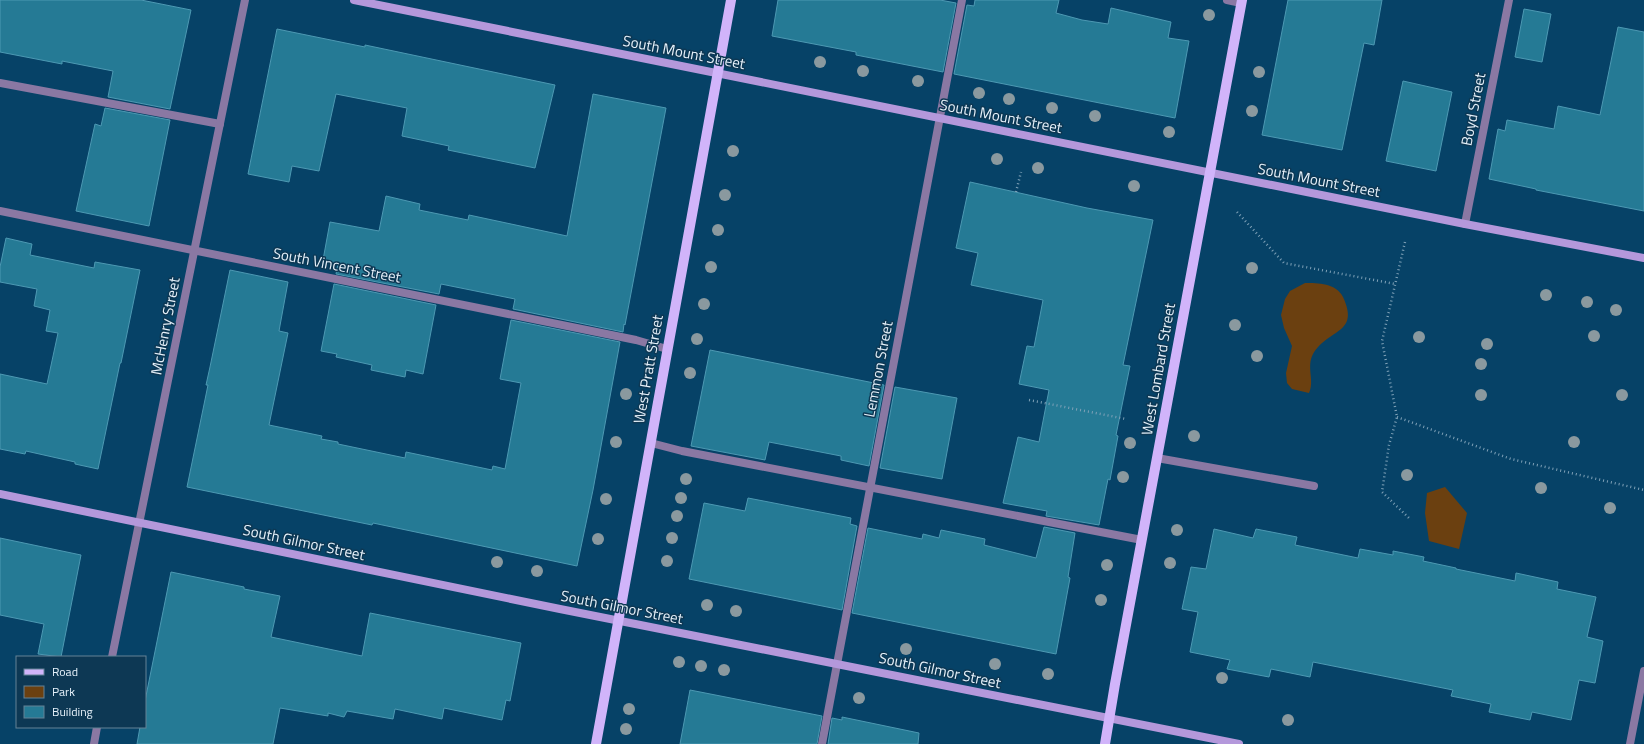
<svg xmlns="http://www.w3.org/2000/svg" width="1644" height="744" font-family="'Titillium Web',sans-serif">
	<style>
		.green { fill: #6b4010 }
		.building { fill: #257a95; stroke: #4d99b3 }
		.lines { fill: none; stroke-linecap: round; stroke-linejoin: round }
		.path { stroke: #7fa1b7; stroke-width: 2.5; stroke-dasharray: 1 3; stroke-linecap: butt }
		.lane { stroke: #8a78a3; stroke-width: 8 }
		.street { stroke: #8a78a3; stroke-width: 8 }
		.secondary { stroke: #b498db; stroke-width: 8 }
		.primary { stroke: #d1b4fa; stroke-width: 10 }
		.tree { fill: #8a999f }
		.labels { text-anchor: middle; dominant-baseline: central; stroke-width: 3; stroke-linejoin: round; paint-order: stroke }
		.street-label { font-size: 15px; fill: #e6f1fa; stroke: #0d3854 }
	</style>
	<rect width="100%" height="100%" fill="#064267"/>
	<g class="green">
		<path d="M 1305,283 C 1318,283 1336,283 1343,297 C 1360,334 1329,328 1313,354 C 1306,367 1315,381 1309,393 L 1292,389 L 1287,383 L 1286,373 L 1292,346 L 1284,328 L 1281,315 L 1285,299 L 1290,291 Z"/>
		<polygon points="1445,487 1467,513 1459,549 1429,541 1425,513 1427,493"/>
	</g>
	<g class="building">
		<polygon points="0,0 141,0 191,10 170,109 108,97 113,71 62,61 62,64 0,52"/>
		<polygon points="778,0 940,0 956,3 943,72 856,55 856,52 772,36"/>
		<polygon points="975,0 1059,0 1056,13 1082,20 1108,24 1111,8 1171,22 1168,38 1189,41 1175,118 954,74 967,5 974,6"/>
		<polygon points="1288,0 1382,0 1374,45 1364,43 1342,150 1262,135"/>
		<polygon points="1524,9 1551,14 1542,62 1515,57"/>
		<polygon points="1618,27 1644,32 1644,211 1536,190 1536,189 1489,179 1498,129 1505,131 1507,120 1554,129 1558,106 1600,115"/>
		<polygon points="277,29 365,47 365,45 555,85 535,168 448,150 449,146 402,136 407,108 336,94 319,171 292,166 289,182 248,174"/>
		<polygon points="1403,81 1452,92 1436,171 1386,161"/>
		<polygon points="593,94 666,108 625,325 624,324 623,332 513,309 515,299 441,284 439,294 336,274 338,264 323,260 330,222 379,231 386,196 420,204 419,210 468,220 469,215 567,236"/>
		<polygon points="105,108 170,120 149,226 76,211 95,124 101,126"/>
		<polygon points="970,182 1087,208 1153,220 1123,365 1130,366 1116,435 1118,436 1110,480 1108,479 1099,525 1046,516 1047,511 1003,503 1018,437 1039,442 1049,390 1019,384 1027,346 1034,347 1043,300 971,285 978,253 956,248"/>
		<polygon points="6,238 32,244 30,255 94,268 95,262 140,270 121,363 120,363 98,469 75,464 75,462 26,451 25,454 0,449 0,374 47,384 58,333 46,331 50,310 34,306 37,289 0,282 0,267"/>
		<polygon points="230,270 288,282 279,331 288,333 269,425 322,436 321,439 338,442 338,444 405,458 406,452 492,470 493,466 505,469 521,383 500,379 511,320 620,342 593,490 577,566 373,523 372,525 187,487 208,385 206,385 210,367"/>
		<polygon points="334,284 436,305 423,374 406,370 405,377 371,370 372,365 336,357 337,354 321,351"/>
		<polygon points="710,350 884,385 869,466 841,460 841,456 769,442 765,460 691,446"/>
		<polygon points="895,387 957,398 942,479 880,468"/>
		<polygon points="748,498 851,518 850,524 857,526 842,610 689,579 704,503 745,511"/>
		<polygon points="1044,527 1075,533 1068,577 1070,578 1056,654 852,613 868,528 922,539 923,534 939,538 941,530 985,539 984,545 1036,558"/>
		<polygon points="1214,529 1253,538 1256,529 1297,537 1295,545 1358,558 1360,549 1393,555 1393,551 1424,557 1423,561 1456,568 1456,569 1515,581 1516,573 1558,582 1557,589 1596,597 1587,637 1603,641 1595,683 1579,680 1571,720 1532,712 1530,720 1489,712 1491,704 1451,696 1453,690 1313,662 1310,677 1271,669 1269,677 1227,669 1230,660 1190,652 1198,612 1182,609 1191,567 1206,569"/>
		<polygon points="0,538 81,555 61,657 38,654 44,624 0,615"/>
		<polygon points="171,572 244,587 244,589 280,596 271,637 362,656 370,613 521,643 510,701 506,700 502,720 444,708 442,719 395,709 393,719 347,711 344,717 328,713 328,716 280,708 273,744 137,744 140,727 145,727 145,701"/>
		<polygon points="690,690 822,716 817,744 680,744"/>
		<polygon points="842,717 919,733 918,744 828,744 832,718 842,720"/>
	</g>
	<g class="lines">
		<g class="path">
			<polyline points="1016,192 1021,172"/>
			<polyline points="1237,212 1284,263 1395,284"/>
			<polyline points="1405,242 1382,341 1397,417 1389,445 1382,492 1410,519"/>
			<polyline points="1029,400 1126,419"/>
			<polyline points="1397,417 1511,459 1644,490"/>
		</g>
		<g class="lane">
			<polyline points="1227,0 1241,3"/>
			<polyline points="0,83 220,124"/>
			<polyline points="0,211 636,340 667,349"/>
			<polyline points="1465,224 1509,0"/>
			<polyline points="651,443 682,451 1142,540"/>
			<polyline points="1157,458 1314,486"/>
			<polyline points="822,744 962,0"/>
		</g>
		<g class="street">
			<polyline points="112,657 245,0"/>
			<polyline points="94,744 97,727"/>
			<polyline points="1630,744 1644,671"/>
		</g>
		<g class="secondary">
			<polyline points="354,0 1465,224 1644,258"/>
			<polyline points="0,494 560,609 1239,744"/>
		</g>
		<g class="primary">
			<polyline points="596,744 731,0"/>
			<polyline points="1105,744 1115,684 1242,0"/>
		</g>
	</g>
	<g class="tree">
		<circle cx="1209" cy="15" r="6"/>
		<circle cx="820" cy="62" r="6"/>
		<circle cx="863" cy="71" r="6"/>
		<circle cx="1259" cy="72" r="6"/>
		<circle cx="918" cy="81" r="6"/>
		<circle cx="979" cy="93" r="6"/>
		<circle cx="1009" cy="99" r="6"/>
		<circle cx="1052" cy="108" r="6"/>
		<circle cx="1252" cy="111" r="6"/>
		<circle cx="1095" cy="116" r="6"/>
		<circle cx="1169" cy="132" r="6"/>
		<circle cx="733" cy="151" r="6"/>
		<circle cx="997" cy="159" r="6"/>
		<circle cx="1038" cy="168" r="6"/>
		<circle cx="1134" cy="186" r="6"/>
		<circle cx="725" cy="195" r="6"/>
		<circle cx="718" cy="230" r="6"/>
		<circle cx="711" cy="267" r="6"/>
		<circle cx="1252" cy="268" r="6"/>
		<circle cx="1546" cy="295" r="6"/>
		<circle cx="1587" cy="302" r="6"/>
		<circle cx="704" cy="304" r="6"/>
		<circle cx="1616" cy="310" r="6"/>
		<circle cx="1235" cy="325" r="6"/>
		<circle cx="1594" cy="336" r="6"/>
		<circle cx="1419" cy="337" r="6"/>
		<circle cx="697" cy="339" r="6"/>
		<circle cx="1487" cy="344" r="6"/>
		<circle cx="1257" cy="356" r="6"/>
		<circle cx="1481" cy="364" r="6"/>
		<circle cx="690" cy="373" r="6"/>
		<circle cx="626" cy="394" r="6"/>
		<circle cx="1481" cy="395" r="6"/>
		<circle cx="1622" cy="395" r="6"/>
		<circle cx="1194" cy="436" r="6"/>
		<circle cx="616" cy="442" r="6"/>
		<circle cx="1574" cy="442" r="6"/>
		<circle cx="1130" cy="443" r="6"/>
		<circle cx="1407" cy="475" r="6"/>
		<circle cx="1123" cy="477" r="6"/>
		<circle cx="686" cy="479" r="6"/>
		<circle cx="1541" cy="488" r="6"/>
		<circle cx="681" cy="498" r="6"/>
		<circle cx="606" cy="499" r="6"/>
		<circle cx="1610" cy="508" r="6"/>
		<circle cx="677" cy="516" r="6"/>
		<circle cx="1177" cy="530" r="6"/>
		<circle cx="672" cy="538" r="6"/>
		<circle cx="598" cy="539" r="6"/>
		<circle cx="667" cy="561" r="6"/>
		<circle cx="497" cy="562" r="6"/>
		<circle cx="1170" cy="563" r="6"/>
		<circle cx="1107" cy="565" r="6"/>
		<circle cx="537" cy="571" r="6"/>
		<circle cx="1101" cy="600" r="6"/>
		<circle cx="707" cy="605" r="6"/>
		<circle cx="736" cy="611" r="6"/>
		<circle cx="906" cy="649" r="6"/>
		<circle cx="679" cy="662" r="6"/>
		<circle cx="995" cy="664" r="6"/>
		<circle cx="701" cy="666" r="6"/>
		<circle cx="724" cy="670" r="6"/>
		<circle cx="1048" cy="674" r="6"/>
		<circle cx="1222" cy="678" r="6"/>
		<circle cx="859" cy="698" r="6"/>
		<circle cx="629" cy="709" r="6"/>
		<circle cx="1288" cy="720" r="6"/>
		<circle cx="626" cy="729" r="6"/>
	</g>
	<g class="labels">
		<g class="street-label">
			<text transform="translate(684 52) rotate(11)">South Mount Street</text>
			<text transform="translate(1473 109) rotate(-79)">Boyd Street</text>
			<text transform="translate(1001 116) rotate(11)">South Mount Street</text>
			<text transform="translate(1319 180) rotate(11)">South Mount Street</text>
			<text transform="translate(337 265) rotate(11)">South Vincent Street</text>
			<text transform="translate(165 326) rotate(-79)">McHenry Street</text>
			<text transform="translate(648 369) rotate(-80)">West Pratt Street</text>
			<text transform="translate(878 369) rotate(-79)">Lemmon Street</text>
			<text transform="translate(1158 369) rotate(-80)">West Lombard Street</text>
			<text transform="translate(304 542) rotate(12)">South Gilmor Street</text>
			<text transform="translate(622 607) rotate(11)">South Gilmor Street</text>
			<text transform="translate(940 670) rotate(12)">South Gilmor Street</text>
		</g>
	</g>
	<rect x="16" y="656" width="130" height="72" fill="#0d3854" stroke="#648296"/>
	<rect x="24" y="669" width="20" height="6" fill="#d1b4fa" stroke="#648296"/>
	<text x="52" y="676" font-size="12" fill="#e6f1fa">Road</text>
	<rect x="24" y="686" width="20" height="12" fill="#6b4010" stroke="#648296"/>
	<text x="52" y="696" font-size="12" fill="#e6f1fa">Park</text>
	<rect x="24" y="706" width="20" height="12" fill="#257a95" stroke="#648296"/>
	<text x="52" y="716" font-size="12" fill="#e6f1fa">Building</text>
</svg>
